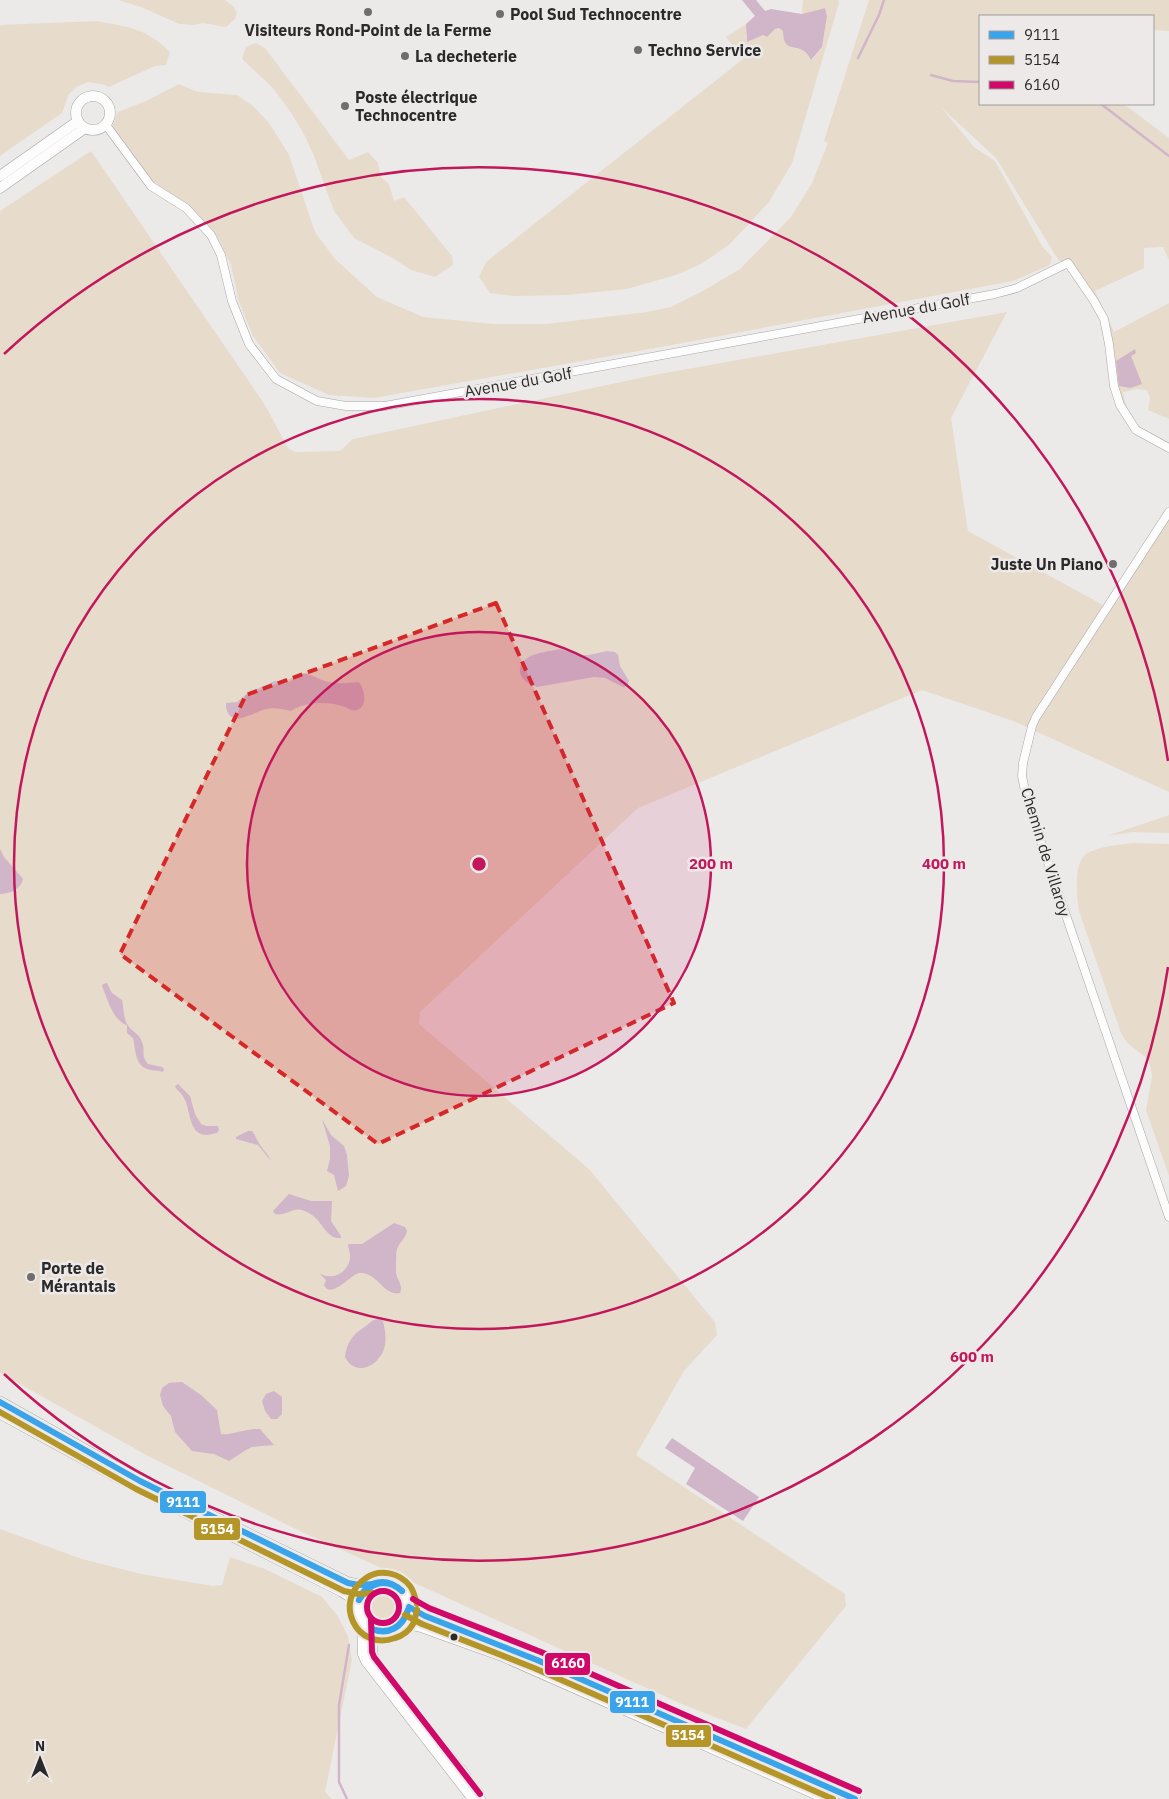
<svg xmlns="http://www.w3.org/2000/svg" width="1169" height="1799" font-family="'IBM Plex Sans',sans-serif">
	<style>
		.green { fill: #e7dbcb }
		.water { fill: #d1b5c9 }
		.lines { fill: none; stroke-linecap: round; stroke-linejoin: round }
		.stream { stroke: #d1b5c9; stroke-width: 2.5 }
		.street-casing { stroke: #a7a6a5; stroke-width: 9 }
		.secondary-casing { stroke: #a7a6a5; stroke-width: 11 }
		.primary-casing { stroke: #a7a6a5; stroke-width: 12 }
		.street { stroke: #fcfcfc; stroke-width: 8 }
		.secondary { stroke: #fcfcfc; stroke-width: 10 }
		.primary { stroke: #fcfcfc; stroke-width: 11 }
		.bus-1-casing { stroke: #ede9e8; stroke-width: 10 }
		.bus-2-casing { stroke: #ede9e8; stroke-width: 10 }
		.bus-3-casing { stroke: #ede9e8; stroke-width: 10 }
		.bus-1 { stroke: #39a4ea; stroke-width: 6 }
		.bus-2 { stroke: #b49527; stroke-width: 6 }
		.bus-3 { stroke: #cf086a; stroke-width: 6 }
		.marked { fill: #d62828; fill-opacity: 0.2; stroke: #d62828; stroke-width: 4; stroke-dasharray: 10 6; stroke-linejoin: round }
		.ring { fill: none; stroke: #c2185b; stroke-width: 2.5 }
		.poi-dot { fill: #6f6d6d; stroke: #ede9e8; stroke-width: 2 }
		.bus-dot { fill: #2b2a2a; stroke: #ede9e8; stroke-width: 2 }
		.labels { text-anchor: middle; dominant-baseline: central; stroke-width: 5; stroke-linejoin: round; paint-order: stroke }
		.poi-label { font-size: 16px; font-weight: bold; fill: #2b2a2a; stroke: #ede9e8; text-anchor: start }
		.street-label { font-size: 16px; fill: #2b2a2a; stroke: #ede9e8 }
		.centre { fill: #c2185b; stroke: #ede9e8; stroke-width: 2.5 }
		.ring-label { font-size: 15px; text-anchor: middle; font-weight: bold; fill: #c2185b; stroke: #ede9e8; stroke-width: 5; stroke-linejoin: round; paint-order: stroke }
		.line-badge { stroke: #ede9e8; stroke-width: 2 }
		.badge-label { font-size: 14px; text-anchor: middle; font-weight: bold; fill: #fff }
	</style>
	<rect width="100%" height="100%" fill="#eceae9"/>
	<g class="green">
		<polygon points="118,0 225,0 233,6 237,13 235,19 226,27 203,23 193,25 179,24 141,7"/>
		<polygon points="803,0 838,0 839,3 792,163 769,202 729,245 701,264 676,275 627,289 568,295 513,296 490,293 479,277 486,262 743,59 726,37 746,24 747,28 746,37 749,42 755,37 763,35 766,37 775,29 779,28 783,31 783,37 792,48 803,49 812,60 822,47 827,16 825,8 802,14"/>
		<path d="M 869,0 L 1169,0 L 1169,31 L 1153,30 L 1153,16 L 980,16 L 980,104 L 1124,104 L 1169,138 L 1169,260 L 1163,247 L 1144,248 L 1144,268 L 1095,291 L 1114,332 L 1169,303 L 1169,419 L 1148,410 L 1150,398 L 1147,390 L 1137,389 L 1123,392 C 1125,409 1135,426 1151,435 C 1157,439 1164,440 1169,444 L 1148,435 L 1133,421 L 1122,403 L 1117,384 L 1109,330 L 1070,262 L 1059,261 L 996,158 L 941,107 L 974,147 L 995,161 L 1042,246 L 1052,257 L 1050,265 L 1013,281 L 661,347 L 374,398 L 329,395 L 280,373 L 253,336 L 239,302 L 231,265 L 217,236 L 194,212 L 146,176 L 112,128 L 118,112 L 146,101 L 179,84 L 198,92 L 237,95 L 253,106 L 269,123 L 289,155 L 315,232 L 335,259 L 377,297 L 423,317 L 494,324 L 546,324 L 647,312 L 671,307 L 703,291 L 740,269 L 791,217 L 812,183 L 828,143 L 824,141 Z"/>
		<path d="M 96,21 C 128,27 147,28 170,52 L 166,65 L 155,66 L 109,87 L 101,84 L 88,82 L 76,87 L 69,94 L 62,113 L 0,156 L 0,25 Z"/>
		<polygon points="256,43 265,48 349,160 368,152 378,163 381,177 389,184 394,201 404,197 452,256 453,265 435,277 411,270 391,257 354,238 334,211 314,156 305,136 290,111 272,87 242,59 246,47"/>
		<polygon points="91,151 265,405 288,448 295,452 340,451 353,439 654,375 1007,312 951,418 968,531 1103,605 1111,608 1169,519 1169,792 1013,721 922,690 638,808 420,1012 419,1024 589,1169 715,1322 717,1335 684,1371 636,1455 845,1594 846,1606 746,1729 684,1705 304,1533 148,1456 0,1373 0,211"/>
		<polygon points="1169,815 1169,833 1132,832 1107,836"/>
		<path d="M 1133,843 L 1169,844 L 1169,1176 L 1146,1110 L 1152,1077 L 1151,1069 L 1148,1059 L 1127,1043 L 1121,1033 L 1079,911 C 1077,897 1073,863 1086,854 C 1099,846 1118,845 1133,843 Z"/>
		<polygon points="0,1529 82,1559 141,1574 213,1586 222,1585 230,1557 265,1569 322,1597 337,1615 348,1636 352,1660 325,1792 332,1799 0,1799"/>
		<circle cx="385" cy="1605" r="17"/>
	</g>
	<g class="water">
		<path d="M 742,0 L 756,0 L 765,11 L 771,9 L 802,14 L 825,8 L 827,16 L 822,47 L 811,60 C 801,38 783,58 783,31 L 779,28 L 775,29 L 767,37 L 763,35 L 747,42 L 746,24 L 755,16 Z"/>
		<polygon points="1135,349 1136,353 1131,356 1142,384 1130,388 1119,386 1116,361"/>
		<path d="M 560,649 L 580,655 L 589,655 L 607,651 L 615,652 L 618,655 L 620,666 L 629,681 L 627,686 L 623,687 L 605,678 L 594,677 L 537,687 C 521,683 512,667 529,657 C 538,652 551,651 560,649 Z"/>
		<path d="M 302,673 C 310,674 315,677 322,680 C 336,685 346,683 359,682 C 365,690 368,706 357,710 C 351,712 347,707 342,706 C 327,701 304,702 291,711 C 262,703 262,714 236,719 C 228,716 226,712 226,703 L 237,702 L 249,692 L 275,681 L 289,682 Z"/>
		<path d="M 0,849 L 4,857 L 23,879 C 21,889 10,894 0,894 Z"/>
		<path d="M 107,983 L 112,993 L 122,1000 C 124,1007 123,1017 127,1024 C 131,1031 140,1034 142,1042 C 146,1051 140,1054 148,1064 L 162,1067 L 164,1069 L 163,1072 C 158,1070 155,1071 151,1070 C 134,1067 136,1050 133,1038 L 127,1033 L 127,1025 C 113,1021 108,1000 102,986 L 103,984 Z"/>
		<path d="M 178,1084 L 190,1096 L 195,1114 L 201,1124 L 206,1126 L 218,1126 L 219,1130 L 217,1133 C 212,1134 205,1136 201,1134 C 189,1130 190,1108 184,1098 C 182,1093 177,1091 175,1086 Z"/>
		<polygon points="322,1119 331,1135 344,1146 347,1155 349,1176 346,1186 338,1191 334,1175 327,1171 330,1159 330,1146"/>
		<path d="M 248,1131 L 252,1131 C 255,1135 256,1138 259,1143 C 262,1149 268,1154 271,1161 L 258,1145 L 236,1139 L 236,1137 Z"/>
		<path d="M 289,1194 L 311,1201 L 332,1201 L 331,1221 L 341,1236 L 341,1238 C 327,1240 322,1221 312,1215 C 292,1202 291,1217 275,1214 L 273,1211 Z"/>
		<path d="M 394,1223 L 405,1227 L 407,1231 C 406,1238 400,1241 397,1249 C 396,1252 396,1265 396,1269 C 395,1279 404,1284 400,1293 C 383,1296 377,1271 359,1273 C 350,1275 331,1300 324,1285 L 326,1280 L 319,1273 C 331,1281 347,1274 350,1259 C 351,1254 348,1249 348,1244 L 362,1244 Z"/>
		<path d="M 380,1319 L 383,1321 C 385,1330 387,1340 384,1349 C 378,1367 355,1377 345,1357 C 346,1344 353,1334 363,1328 C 370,1324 371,1319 380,1319 Z"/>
		<path d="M 182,1382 L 201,1395 L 217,1410 L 221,1434 C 229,1436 247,1428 260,1429 L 274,1445 L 252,1447 L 246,1450 L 229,1461 L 214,1454 L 192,1451 L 175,1432 L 171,1416 L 163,1406 L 160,1395 L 162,1388 L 169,1383 Z"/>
		<polygon points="274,1391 282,1397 282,1414 277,1419 271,1419 265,1411 262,1401 266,1394"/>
		<polygon points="672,1438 759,1497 743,1521 686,1484 695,1468 665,1448"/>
	</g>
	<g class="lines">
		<g class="stream">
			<polyline points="858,58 879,15 884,0"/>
			<polyline points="931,75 953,81 980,82"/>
			<polyline points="1101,104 1169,156"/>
			<polyline points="347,1799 339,1782 339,1705 349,1645"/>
		</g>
		<defs>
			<g id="street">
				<path d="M 106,125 L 151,186 L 186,208 L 211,235 L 221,255 L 232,301 L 249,344 L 276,379 L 317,401 L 346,406 L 385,406 C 589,370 792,330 995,294 L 1017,288 L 1068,263 L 1094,301 L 1104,319 L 1109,344 L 1114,386 L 1120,405 L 1136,430 L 1169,448"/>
				<polyline points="1169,512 1036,717 1032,726 1023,763 1022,776 1027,801 1169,1217"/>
			</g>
			<g id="secondary">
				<circle cx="93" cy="113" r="17"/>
				<polyline points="0,176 78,121"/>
				<polyline points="0,188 85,128"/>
				<polyline points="362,1620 363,1654 366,1661 473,1799"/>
				<polyline points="388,1631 373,1641 372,1652 376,1665 465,1775 480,1799"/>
			</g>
			<g id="primary">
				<polyline points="0,1402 140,1481 348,1583 359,1585 373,1584"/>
				<polyline points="0,1413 132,1485"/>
				<polyline points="155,1497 342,1591 351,1597 358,1610"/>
				<circle cx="383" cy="1607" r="25"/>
				<polyline points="409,1607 425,1616 537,1660 855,1799"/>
				<polyline points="401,1625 414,1625 423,1627 501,1655 828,1799"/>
			</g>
		</defs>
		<use href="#street" class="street-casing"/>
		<use href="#secondary" class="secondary-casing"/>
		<use href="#primary" class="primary-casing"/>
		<use href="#street" class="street"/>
		<use href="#secondary" class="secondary"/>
		<use href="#primary" class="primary"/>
		<defs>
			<g id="bus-1">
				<polyline points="0,1402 140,1481 348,1583 359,1585 373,1584"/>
				<path d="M 359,1600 C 367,1579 387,1577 402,1591"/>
				<path d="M 359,1600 C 370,1582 386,1577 402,1591"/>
				<polyline points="409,1607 425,1616 537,1660 855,1799"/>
				<path d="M 372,1629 C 389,1635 402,1627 408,1610"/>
				<path d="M 372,1629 C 389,1636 403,1627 408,1610"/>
			</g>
			<g id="bus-2">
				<polyline points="0,1412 136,1489 344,1591 358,1594 374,1593"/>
				<path d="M 417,1604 C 415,1598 414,1591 410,1586 C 400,1573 380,1568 366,1578 C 332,1601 356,1652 395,1638 C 402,1636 409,1631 413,1624 C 415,1620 416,1614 417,1610"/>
				<polyline points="405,1615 422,1624 534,1668 833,1799"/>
			</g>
			<g id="bus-3">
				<circle cx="383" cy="1607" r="16"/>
				<polyline points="413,1599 429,1608 541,1652 859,1791"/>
				<polyline points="371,1620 372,1652 374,1657 480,1794"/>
			</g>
		</defs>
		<use href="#bus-1" class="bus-1-casing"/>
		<use href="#bus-2" class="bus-2-casing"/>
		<use href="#bus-3" class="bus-3-casing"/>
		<use href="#bus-1" class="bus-1"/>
		<use href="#bus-2" class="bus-2"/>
		<use href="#bus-3" class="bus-3"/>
	</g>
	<path class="marked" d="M 496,603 L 674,1003 L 378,1144 L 120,954 L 246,695 Z"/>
	<circle cx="479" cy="864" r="232" fill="#c2185b" fill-opacity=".12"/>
	<g class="ring">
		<circle cx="479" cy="864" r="232"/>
		<circle cx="479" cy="864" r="465"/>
		<path d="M1168 967A697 697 0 0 1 4 1374M4 354A697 697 0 0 1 1168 761"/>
	</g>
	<g class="poi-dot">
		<circle cx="368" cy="12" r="5"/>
		<circle cx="500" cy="14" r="5"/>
		<circle cx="638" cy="50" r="5"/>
		<circle cx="405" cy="56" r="5"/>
		<circle cx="345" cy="106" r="5"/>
		<circle cx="1113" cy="564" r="5"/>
		<circle cx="31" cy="1277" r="5"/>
	</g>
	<circle class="bus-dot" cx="454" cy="1637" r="4.5"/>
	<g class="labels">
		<g class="poi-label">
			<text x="510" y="14">Pool Sud Technocentre</text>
			<text x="368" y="30" text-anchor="middle">Visiteurs Rond-Point de la Ferme</text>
			<text x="648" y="50">Techno Service</text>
			<text x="415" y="56">La decheterie</text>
			<text x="355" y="97">Poste électrique<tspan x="355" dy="18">Technocentre</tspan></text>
			<text x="1103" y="564" text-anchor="end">Juste Un Piano</text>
			<text x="41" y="1268">Porte de<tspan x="41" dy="18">Mérantais</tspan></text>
		</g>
		<g class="street-label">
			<text transform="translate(916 308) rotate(-10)">Avenue du Golf</text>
			<text transform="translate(518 382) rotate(-10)">Avenue du Golf</text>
			<text transform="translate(1046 852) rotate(73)">Chemin de Villaroy</text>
		</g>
	</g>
	<circle cx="479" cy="864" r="8" class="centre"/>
	<g class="ring-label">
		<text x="711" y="869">200 m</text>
		<text x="944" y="869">400 m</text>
		<text x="972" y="1362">600 m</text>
	</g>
	<g class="line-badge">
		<rect x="159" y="1490" width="48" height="24" rx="5" fill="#39a4ea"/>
		<rect x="193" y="1517" width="48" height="24" rx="5" fill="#b49527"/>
		<rect x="544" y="1652" width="47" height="24" rx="5" fill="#cf086a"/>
		<rect x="609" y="1690" width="47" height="24" rx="5" fill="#39a4ea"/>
		<rect x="665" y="1724" width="47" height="24" rx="5" fill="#b49527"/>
	</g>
	<g class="badge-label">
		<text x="183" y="1507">9111</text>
		<text x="217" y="1534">5154</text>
		<text x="568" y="1668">6160</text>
		<text x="632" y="1707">9111</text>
		<text x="688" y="1740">5154</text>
	</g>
	<rect x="979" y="15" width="175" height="90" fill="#ede9e8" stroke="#9f9d9c"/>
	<rect x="989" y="31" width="25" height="8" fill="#39a4ea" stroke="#9f9d9c"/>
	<text x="1024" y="40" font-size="15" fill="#2b2a2a">9111</text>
	<rect x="989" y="56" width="25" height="8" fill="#b49527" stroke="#9f9d9c"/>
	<text x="1024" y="65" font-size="15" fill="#2b2a2a">5154</text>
	<rect x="989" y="81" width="25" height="8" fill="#cf086a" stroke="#9f9d9c"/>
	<text x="1024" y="90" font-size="15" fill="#2b2a2a">6160</text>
	<g transform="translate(40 1759)" stroke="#ede9e8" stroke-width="4" paint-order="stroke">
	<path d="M0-4L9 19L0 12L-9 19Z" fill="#2b2a2a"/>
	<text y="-8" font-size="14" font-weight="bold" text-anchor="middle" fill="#2b2a2a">N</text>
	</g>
</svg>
